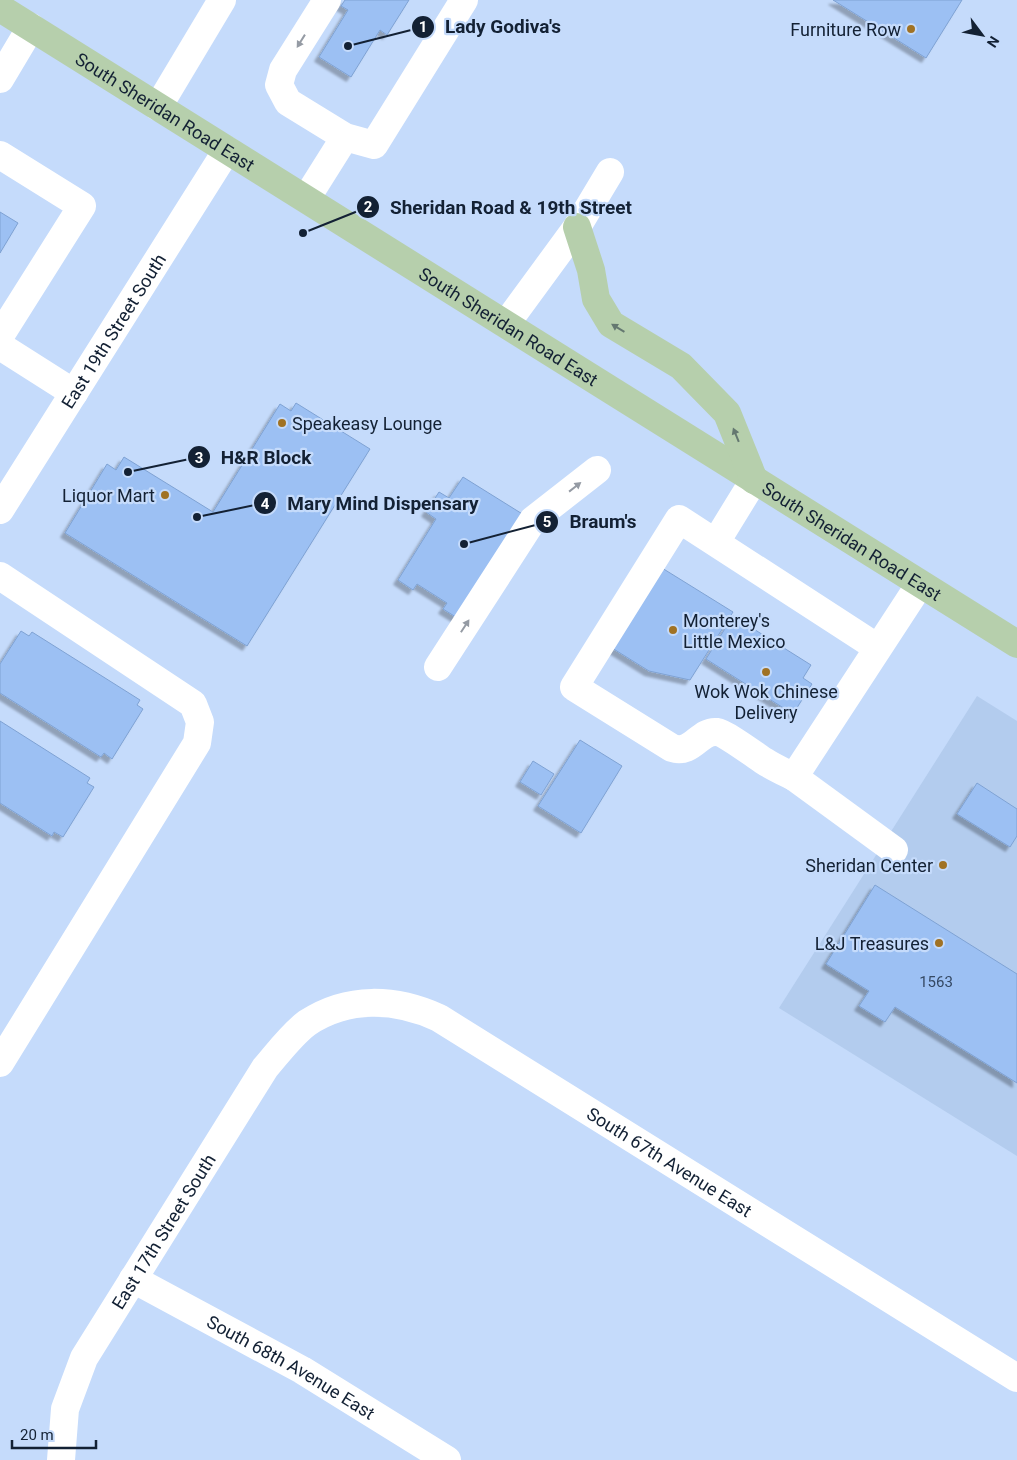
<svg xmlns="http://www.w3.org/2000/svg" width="1017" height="1460" font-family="Roboto,sans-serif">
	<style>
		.built { fill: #b3ccee }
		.building { fill: #9cc0f3; stroke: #7fa2d3; filter: url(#shadow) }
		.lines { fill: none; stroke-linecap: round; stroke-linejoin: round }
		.minor { stroke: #fff; stroke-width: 28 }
		.major { stroke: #b6cfac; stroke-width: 28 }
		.oneway { fill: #959ba4 }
		.oneway2 { fill: #647870 }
		.poi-dot { fill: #a07224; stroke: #c5dbfb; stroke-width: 2 }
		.labels { text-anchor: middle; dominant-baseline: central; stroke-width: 4.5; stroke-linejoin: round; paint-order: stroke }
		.number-label { font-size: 15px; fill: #354964 }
		.poi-label { font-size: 18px; fill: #132134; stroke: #c5dbfb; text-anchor: end }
		.street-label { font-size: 18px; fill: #132134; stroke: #c5dbfb }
		.leader { fill: none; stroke: #132134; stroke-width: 2 }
		.callout-dot { fill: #132134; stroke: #c5dbfb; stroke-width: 2 }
		.mark-label { font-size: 15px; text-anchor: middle; font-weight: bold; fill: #fff }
		.callout-label { font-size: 19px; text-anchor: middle; font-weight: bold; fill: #132134; stroke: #c5dbfb; stroke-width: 4.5; stroke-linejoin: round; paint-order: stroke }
	</style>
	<defs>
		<filter id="shadow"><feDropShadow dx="-4.5" dy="4.5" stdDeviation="1" flood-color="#0004"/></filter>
	</defs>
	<rect width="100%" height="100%" fill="#c5dbfb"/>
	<polygon class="built" points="977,696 1017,721 1017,1156 779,1008"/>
	<g class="building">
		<polygon points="345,0 409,0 387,35 380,30 351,77 319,57 348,10 341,6"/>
		<polygon points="833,0 962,0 926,58"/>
		<polygon points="0,212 18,223 0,253"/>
		<polygon points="296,403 370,449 247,646 65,533 107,464 116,470 124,457 213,512 280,404 291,411"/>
		<polygon points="463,477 524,515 459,619 443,609 447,603 417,584 413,590 398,580 436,519 426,512 439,492 449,498"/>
		<polygon points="662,568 733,612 690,680 649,671 612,648"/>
		<polygon points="733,616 811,665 803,678 812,684 793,714 706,659"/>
		<polygon points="21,631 29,636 32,632 140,700 137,705 143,709 112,759 104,753 101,757 0,693 0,664"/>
		<polygon points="0,721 90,778 87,783 94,787 63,837 54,832 52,836 0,803"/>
		<polygon points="580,740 622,766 581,833 538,806"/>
		<polygon points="533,761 554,774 541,795 520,782"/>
		<polygon points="977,783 1017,809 1017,836 1010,847 957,814"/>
		<polygon points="875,885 1017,974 1017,1083 895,1007 885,1022 859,1006 869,991 826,964"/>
	</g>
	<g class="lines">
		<g class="minor">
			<polyline points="327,0 283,70 279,85 288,102 345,137 374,145 464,0"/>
			<polyline points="0,79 31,27"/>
			<polyline points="158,107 222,0"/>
			<polyline points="0,155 82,206 0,336"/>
			<polyline points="306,199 345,137"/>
			<polyline points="506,324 577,227 610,172"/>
			<polyline points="0,346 74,393"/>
			<path id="s1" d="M 0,510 L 227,150"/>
			<polyline points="716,542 754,480"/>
			<polyline points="0,576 193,704 200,722 197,743 0,1063"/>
			<path d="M 878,648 L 679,519 L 574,687 L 672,748 C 693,755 699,730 717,732 C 725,733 755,755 764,761 C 773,767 784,772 794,777 L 920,584"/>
			<polyline points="438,667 533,520 597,470"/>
			<polyline points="794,777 894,850"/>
			<path id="s2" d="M 133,1279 L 302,1370 L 447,1460"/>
			<path id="s3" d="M 61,1460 L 65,1409 L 84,1358 L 265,1068 C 278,1053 291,1035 307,1023 C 348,996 395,998 439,1018 L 1017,1378"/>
		</g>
		<g class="major">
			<path id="s4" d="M 0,8 L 1017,644"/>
			<polyline points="577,227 591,270 596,299 611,324 681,366 727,413 754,480"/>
		</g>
	</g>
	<defs><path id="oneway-solid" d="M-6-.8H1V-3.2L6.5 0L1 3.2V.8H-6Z" transform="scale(1.25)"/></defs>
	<g class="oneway">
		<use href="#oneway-solid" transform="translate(301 41) rotate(122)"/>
		<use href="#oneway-solid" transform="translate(575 487) rotate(-38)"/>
		<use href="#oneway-solid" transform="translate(465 626) rotate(-57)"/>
	</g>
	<g class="oneway2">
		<use href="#oneway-solid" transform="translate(618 328) rotate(-149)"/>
		<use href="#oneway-solid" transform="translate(736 435) rotate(-112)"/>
	</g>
	<g class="poi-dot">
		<circle cx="911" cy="29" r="5"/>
		<circle cx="282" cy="423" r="5"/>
		<circle cx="165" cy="495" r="5"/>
		<circle cx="673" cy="630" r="5"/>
		<circle cx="766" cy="672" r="5"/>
		<circle cx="943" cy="865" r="5"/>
		<circle cx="939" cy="943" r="5"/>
	</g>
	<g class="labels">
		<g class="number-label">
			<text x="936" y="982">1563</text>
		</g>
		<g class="poi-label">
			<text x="901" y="29">Furniture Row</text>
			<text x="292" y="423" text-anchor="start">Speakeasy Lounge</text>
			<text x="155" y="495">Liquor Mart</text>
			<text x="683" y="620" text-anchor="start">Monterey's<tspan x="683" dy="21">Little Mexico</tspan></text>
			<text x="766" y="691" text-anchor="middle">Wok Wok Chinese<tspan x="766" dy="21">Delivery</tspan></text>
			<text x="933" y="865">Sheridan Center</text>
			<text x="929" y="943">L&amp;J Treasures</text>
		</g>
		<g class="street-label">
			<text stroke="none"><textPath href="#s4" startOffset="195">South Sheridan Road East</textPath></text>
			<text stroke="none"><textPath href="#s4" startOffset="600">South Sheridan Road East</textPath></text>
			<text stroke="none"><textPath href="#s1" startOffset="212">East 19th Street South</textPath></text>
			<text stroke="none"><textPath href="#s4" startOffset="1005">South Sheridan Road East</textPath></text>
			<text stroke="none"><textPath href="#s3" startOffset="919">South 67th Avenue East</textPath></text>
			<text stroke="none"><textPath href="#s3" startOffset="255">East 17th Street South</textPath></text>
			<text stroke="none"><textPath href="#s2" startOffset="181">South 68th Avenue East</textPath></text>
		</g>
	</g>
	<path class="leader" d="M348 46L423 27M303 233L368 207M128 472L199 457M197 517L265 503M464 544L547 522"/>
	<g class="callout-dot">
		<circle cx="348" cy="46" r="5"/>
		<circle cx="303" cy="233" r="5"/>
		<circle cx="128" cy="472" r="5"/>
		<circle cx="197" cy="517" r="5"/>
		<circle cx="464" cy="544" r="5"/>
		<circle cx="423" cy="27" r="12"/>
		<circle cx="368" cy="207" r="12"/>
		<circle cx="199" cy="457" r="12"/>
		<circle cx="265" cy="503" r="12"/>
		<circle cx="547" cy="522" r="12"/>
	</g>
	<g class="mark-label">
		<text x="423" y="32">1</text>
		<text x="368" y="212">2</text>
		<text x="199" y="463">3</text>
		<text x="265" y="509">4</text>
		<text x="547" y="527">5</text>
	</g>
	<g class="callout-label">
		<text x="503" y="33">Lady Godiva's</text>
		<text x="511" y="214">Sheridan Road &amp; 19th Street</text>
		<text x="266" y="464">H&amp;R Block</text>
		<text x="383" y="510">Mary Mind Dispensary</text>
		<text x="603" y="528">Braum's</text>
	</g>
	<g transform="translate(982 35) rotate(122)" stroke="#c5dbfb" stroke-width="4" paint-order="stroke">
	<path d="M0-4L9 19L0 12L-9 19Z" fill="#132134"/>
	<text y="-8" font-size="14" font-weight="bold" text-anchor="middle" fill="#132134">N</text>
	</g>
	<path d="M12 1440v8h84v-8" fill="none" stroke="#132134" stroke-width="2.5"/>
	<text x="20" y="1440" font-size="15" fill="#132134" stroke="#c5dbfb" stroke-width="4" paint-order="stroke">20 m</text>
</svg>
